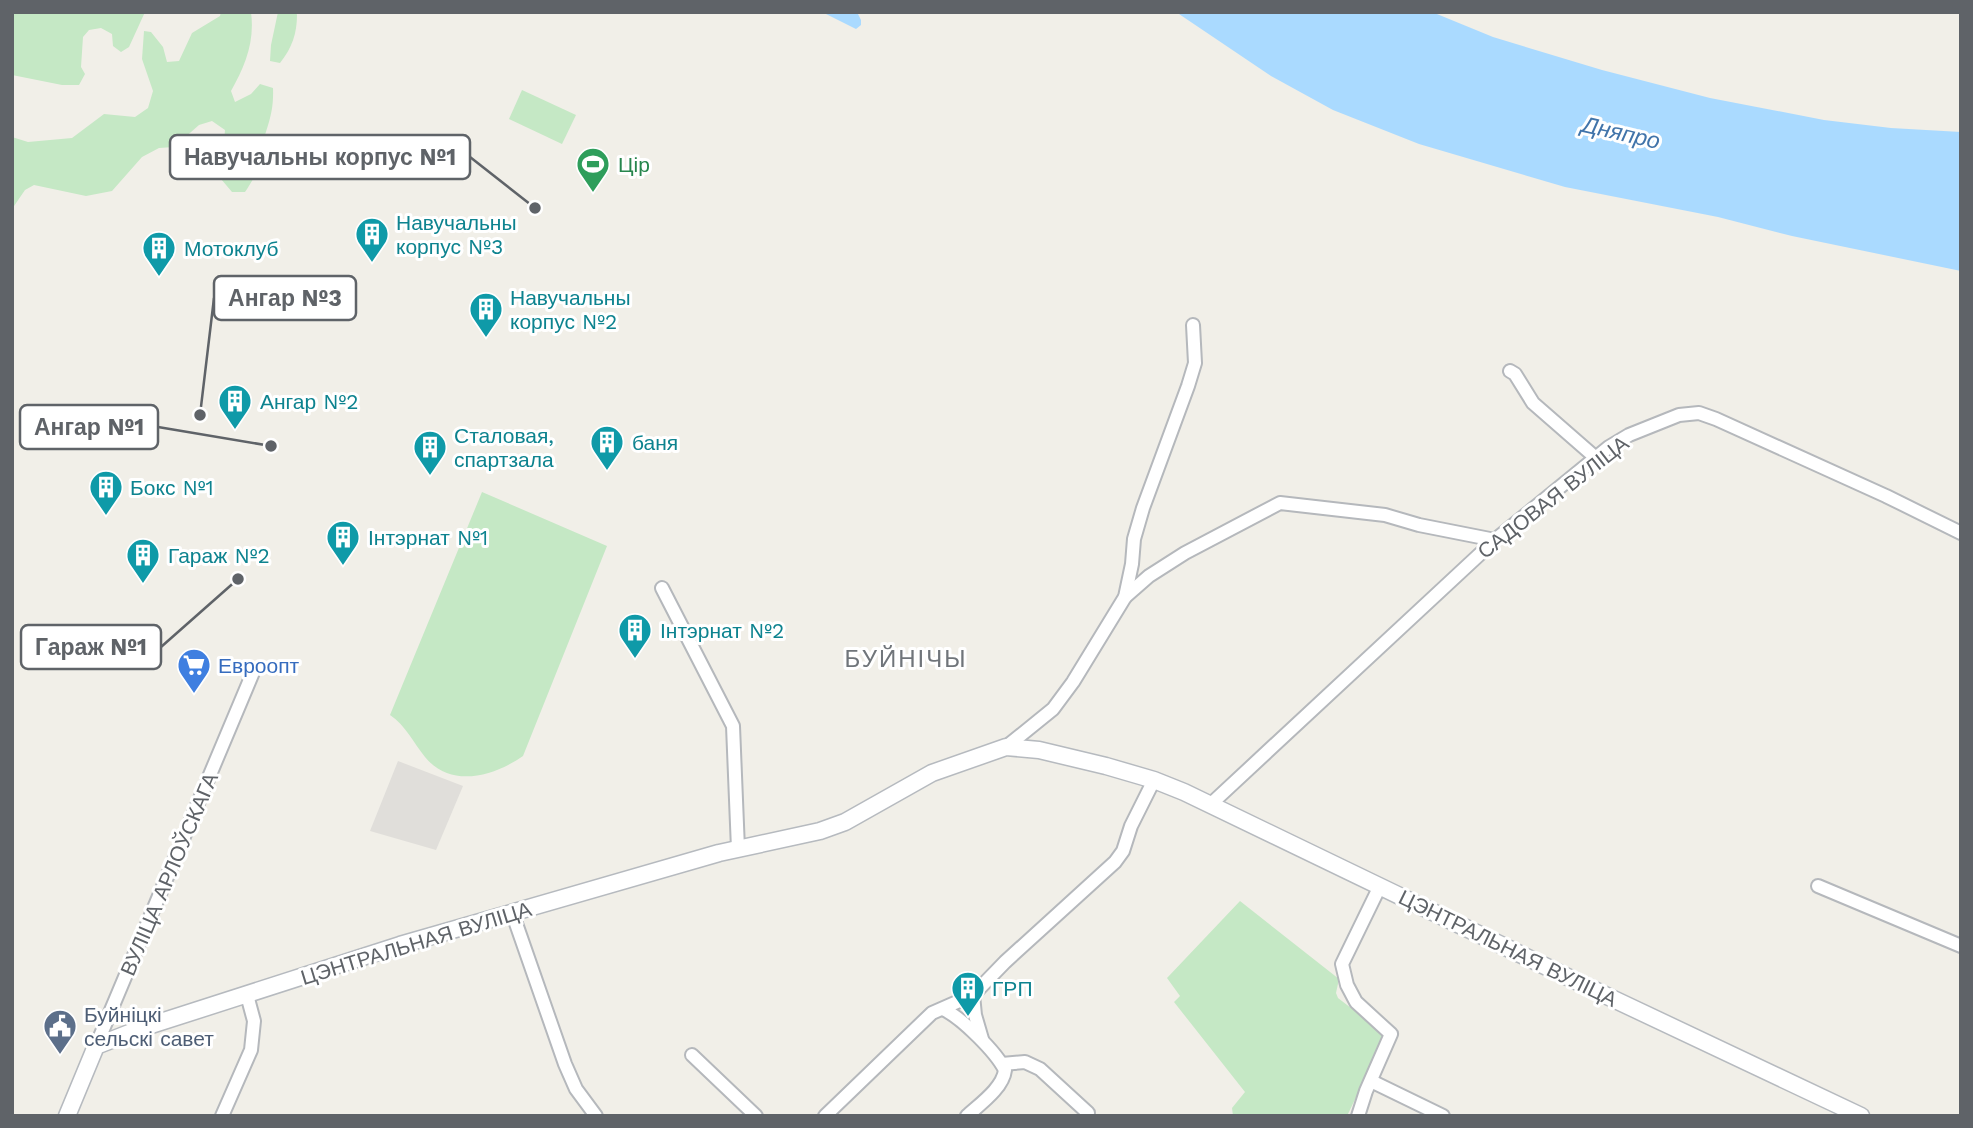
<svg xmlns="http://www.w3.org/2000/svg" width="1973" height="1128" font-family="'Work Sans',sans-serif">
	<style>
		.industrial { fill: #e0deda }
		.green { fill: #c5e8c5 }
		.water { fill: #aadaff }
		.lines { fill: none; stroke-linecap: round; stroke-linejoin: round }
		.street-casing { stroke: #b5b8bc; stroke-width: 16 }
		.secondary-casing { stroke: #b6babf; stroke-width: 19 }
		.street { stroke: #fff; stroke-width: 12 }
		.secondary { stroke: #fff; stroke-width: 16 }
		.labels { text-anchor: middle; dominant-baseline: central; stroke-width: 6; stroke-linejoin: round; paint-order: stroke }
		.leisure-label { font-size: 21px; fill: #27864d; stroke: #fff; text-anchor: start }
		.culture-label { font-size: 21px; fill: #0d838f; stroke: #fff; text-anchor: start }
		.street-label { font-size: 21px; fill: #5f6368; stroke: #fff }
		.shop-label { font-size: 21px; fill: #366cbe; stroke: #fff; text-anchor: start }
		.service-label { font-size: 21px; fill: #4e5e75; stroke: #fff; text-anchor: start }
		.water-label { font-size: 23px; font-style: italic; fill: #4174aa; stroke: #fff }
		.quarter-label { font-size: 24px; letter-spacing: 2px; fill: #70757a; stroke: #fff }
		.leader { fill: none; stroke: #5f6368; stroke-width: 2.5 }
		.callout-dot { fill: #5f6368; stroke: #fff; stroke-width: 2.5 }
		.callout { fill: #fff; stroke: #5f6368; stroke-width: 2.5 }
		.callout-label { font-size: 23px; text-anchor: middle; font-weight: bold; fill: #5f6368 }
	</style>
	<rect width="100%" height="100%" fill="#f1efe8"/>
	<polygon class="industrial" points="398,761 463,786 436,850 370,831"/>
	<g class="green">
		<polygon points="12,12 145,12 129,47 121,52 113,46 112,34 101,28 89,30 83,37 81,67 85,74 79,85 62,85 12,75"/>
		<path d="M 221,12 L 251,12 C 255,42 245,66 231,91 L 235,102 L 251,94 L 260,84 L 273,88 C 274,115 267,125 261,150 C 256,171 258,173 245,192 L 232,192 L 221,179 L 225,130 L 212,121 L 199,125 L 174,147 L 159,148 L 142,157 L 112,191 L 86,196 L 34,185 L 25,190 L 12,209 L 12,137 L 28,142 L 72,138 L 104,114 L 135,117 L 148,108 L 153,91 L 142,59 L 144,31 L 151,32 L 163,47 L 167,62 L 179,61 L 192,33 L 220,16 Z"/>
		<path d="M 278,12 L 296,12 L 297,15 C 297,33 292,48 280,63 L 270,61 L 271,45 Z"/>
		<polygon points="522,90 576,115 562,144 509,119"/>
		<path d="M 482,492 L 607,546 L 523,756 C 494,776 451,789 425,757 C 413,742 406,726 390,715 Z"/>
		<polygon points="1240,901 1339,979 1336,993 1338,998 1386,1035 1347,1116 1233,1116 1232,1108 1245,1092 1174,1002 1180,996 1167,978"/>
	</g>
	<g class="water">
		<polygon points="822,12 857,12 861,20 861,25 856,29"/>
		<polygon points="1176,12 1432,12 1493,37 1602,70 1710,98 1824,120 1891,128 1961,132 1961,271 1792,236 1718,217 1565,187 1419,144 1333,110 1271,76"/>
	</g>
	<g class="lines">
		<defs>
			<g id="street">
				<polyline points="1510,371 1515,374 1533,403 1596,458"/>
				<polyline points="662,588 733,726 738,849"/>
				<polyline points="1125,597 1149,576 1185,553 1280,503 1385,515 1419,525 1495,540"/>
				<polyline points="1006,747 1053,709 1073,682 1125,597 1132,564 1134,539 1143,508 1188,386 1195,363 1193,325"/>
				<polyline points="1211,804 1495,540 1609,447 1629,435 1679,415 1699,413 1716,419 1886,496 1961,533"/>
				<polyline points="1818,886 1961,946"/>
				<polyline points="512,912 565,1064 576,1089 596,1116"/>
				<polyline points="973,995 975,1015 982,1039"/>
				<path d="M 943,1009 C 962,1018 996,1052 1005,1070 C 1003,1088 980,1104 967,1116"/>
				<polyline points="96,1046 254,670"/>
				<polyline points="692,1055 756,1116"/>
				<polyline points="1002,1064 1025,1062 1040,1069 1088,1113"/>
				<polyline points="1371,1081 1443,1116"/>
				<polyline points="222,1116 251,1050 254,1021 247,995"/>
				<polyline points="825,1116 932,1013 973,995 1005,962 1115,862 1123,851 1131,826 1154,780"/>
				<polyline points="1358,1116 1366,1091 1391,1034 1356,1002 1347,985 1342,964 1380,886"/>
			</g>
			<polyline id="secondary" points="67,1116 96,1046 142,1028 400,945 719,853 820,831 845,822 932,773 1006,747 1039,750 1106,766 1154,780 1184,792 1607,996 1861,1116"/>
		</defs>
		<use href="#street" class="street-casing"/>
		<use href="#secondary" class="secondary-casing"/>
		<use href="#street" class="street"/>
		<use href="#secondary" class="secondary"/>
	</g>
	<defs>
		<symbol id="stadium-pin" viewBox="-11 -11 22 30"><path d="M0 17L-7.5 6A9.5 9.5 0 1 1 7.5 6Z" fill="#2e9e5b" stroke="#fff"/><path d="M0-5a6.5 5 0 1 0 0 10a6.5 5 0 1 0 0-10ZM-3.5-1.8h7v3.6h-7Z" fill="#fff"/></symbol>
		<symbol id="building-pin" viewBox="-11 -11 22 30"><path d="M0 17L-7.5 6A9.5 9.5 0 1 1 7.5 6Z" fill="#0f9aa8" stroke="#fff"/><path d="M-4-6H4V6H1V3H-1V6H-4ZM-2.5-4.3h1.7v1.8h-1.7ZM.8-4.3h1.7v1.8H.8ZM-2.5-1h1.7V.8h-1.7ZM.8-1h1.7V.8H.8Z" fill="#fff"/></symbol>
		<symbol id="supermarket-pin" viewBox="-11 -11 22 30"><path d="M0 17L-7.5 6A9.5 9.5 0 1 1 7.5 6Z" fill="#3f7fe0" stroke="#fff"/><path d="M-6-5.5h2.5l.6 2H6L4.5 2H-2.5L-4.4-4H-6ZM-1.5 3.2a1.3 1.3 0 1 0 .1 0ZM3 3.2a1.3 1.3 0 1 0 .1 0Z" fill="#fff"/></symbol>
		<symbol id="civic-pin" viewBox="-11 -11 22 30"><path d="M0 17L-7.5 6A9.5 9.5 0 1 1 7.5 6Z" fill="#5c6f8a" stroke="#fff"/><path d="M-.6-6.5H3V-4.5H.6V-3L4-1V1h2V6H-6V1h2V-1L-.6-3ZM-1.2 2.5V6h2.4V2.5Z" fill="#fff"/></symbol>
	</defs>
	<g fill-rule="evenodd">
		<use href="#stadium-pin" x="574" y="145" width="38" height="52"/>
		<use href="#building-pin" x="353" y="215" width="38" height="52"/>
		<use href="#building-pin" x="140" y="229" width="38" height="52"/>
		<use href="#building-pin" x="467" y="290" width="38" height="52"/>
		<use href="#building-pin" x="216" y="382" width="38" height="52"/>
		<use href="#building-pin" x="588" y="423" width="38" height="52"/>
		<use href="#building-pin" x="411" y="428" width="38" height="52"/>
		<use href="#building-pin" x="87" y="468" width="38" height="52"/>
		<use href="#building-pin" x="324" y="518" width="38" height="52"/>
		<use href="#building-pin" x="124" y="536" width="38" height="52"/>
		<use href="#building-pin" x="616" y="611" width="38" height="52"/>
		<use href="#supermarket-pin" x="175" y="646" width="38" height="52"/>
		<use href="#building-pin" x="949" y="969" width="38" height="52"/>
		<use href="#civic-pin" x="41" y="1007" width="38" height="52"/>
	</g>
	<g class="labels">
		<g class="leisure-label">
			<text x="618" y="164">Цір</text>
		</g>
		<g class="culture-label">
			<text x="396" y="222">Навучальны<tspan x="396" dy="24">корпус №3</tspan></text>
			<text x="184" y="248">Мотоклуб</text>
			<text x="510" y="297">Навучальны<tspan x="510" dy="24">корпус №2</tspan></text>
			<text x="260" y="401">Ангар №2</text>
			<text x="454" y="435">Сталовая,<tspan x="454" dy="24">спартзала</tspan></text>
			<text x="632" y="442">баня</text>
			<text x="130" y="487">Бокс №1</text>
			<text x="368" y="537">Інтэрнат №1</text>
			<text x="168" y="555">Гараж №2</text>
			<text x="660" y="630">Інтэрнат №2</text>
			<text x="992" y="988">ГРП</text>
		</g>
		<g class="street-label">
			<text transform="translate(1553 497) rotate(-38)">САДОВАЯ ВУЛІЦА</text>
			<text transform="translate(169 874) rotate(-67)">ВУЛІЦА АРЛОЎСКАГА</text>
			<text transform="translate(416 943) rotate(-17)">ЦЭНТРАЛЬНАЯ ВУЛІЦА</text>
			<text transform="translate(1508 948) rotate(26)">ЦЭНТРАЛЬНАЯ ВУЛІЦА</text>
		</g>
		<g class="shop-label">
			<text x="218" y="665">Евроопт</text>
		</g>
		<g class="service-label">
			<text x="84" y="1014">Буйніцкі<tspan x="84" dy="24">сельскі савет</tspan></text>
		</g>
		<g class="water-label">
			<text transform="translate(1621 133) rotate(13)">Дняпро</text>
		</g>
		<g class="quarter-label">
			<text x="906" y="659">БУЙНІЧЫ</text>
		</g>
	</g>
	<path class="leader" d="M535 208L470 157M200 415L214 298M271 446L158 427M238 579L161 647"/>
	<g class="callout-dot">
		<circle cx="535" cy="208" r="7"/>
		<circle cx="200" cy="415" r="7"/>
		<circle cx="271" cy="446" r="7"/>
		<circle cx="238" cy="579" r="7"/>
	</g>
	<g class="callout">
		<rect x="170" y="135" width="300" height="44" rx="7"/>
		<rect x="214" y="276" width="142" height="44" rx="7"/>
		<rect x="20" y="405" width="138" height="44" rx="7"/>
		<rect x="21" y="625" width="140" height="44" rx="7"/>
	</g>
	<g class="callout-label">
		<text x="320" y="165">Навучальны корпус №1</text>
		<text x="285" y="306">Ангар №3</text>
		<text x="89" y="435">Ангар №1</text>
		<text x="91" y="655">Гараж №1</text>
	</g>
	<rect width="1973" height="1128" fill="none" stroke="#5f6368" stroke-width="28"/>
</svg>
